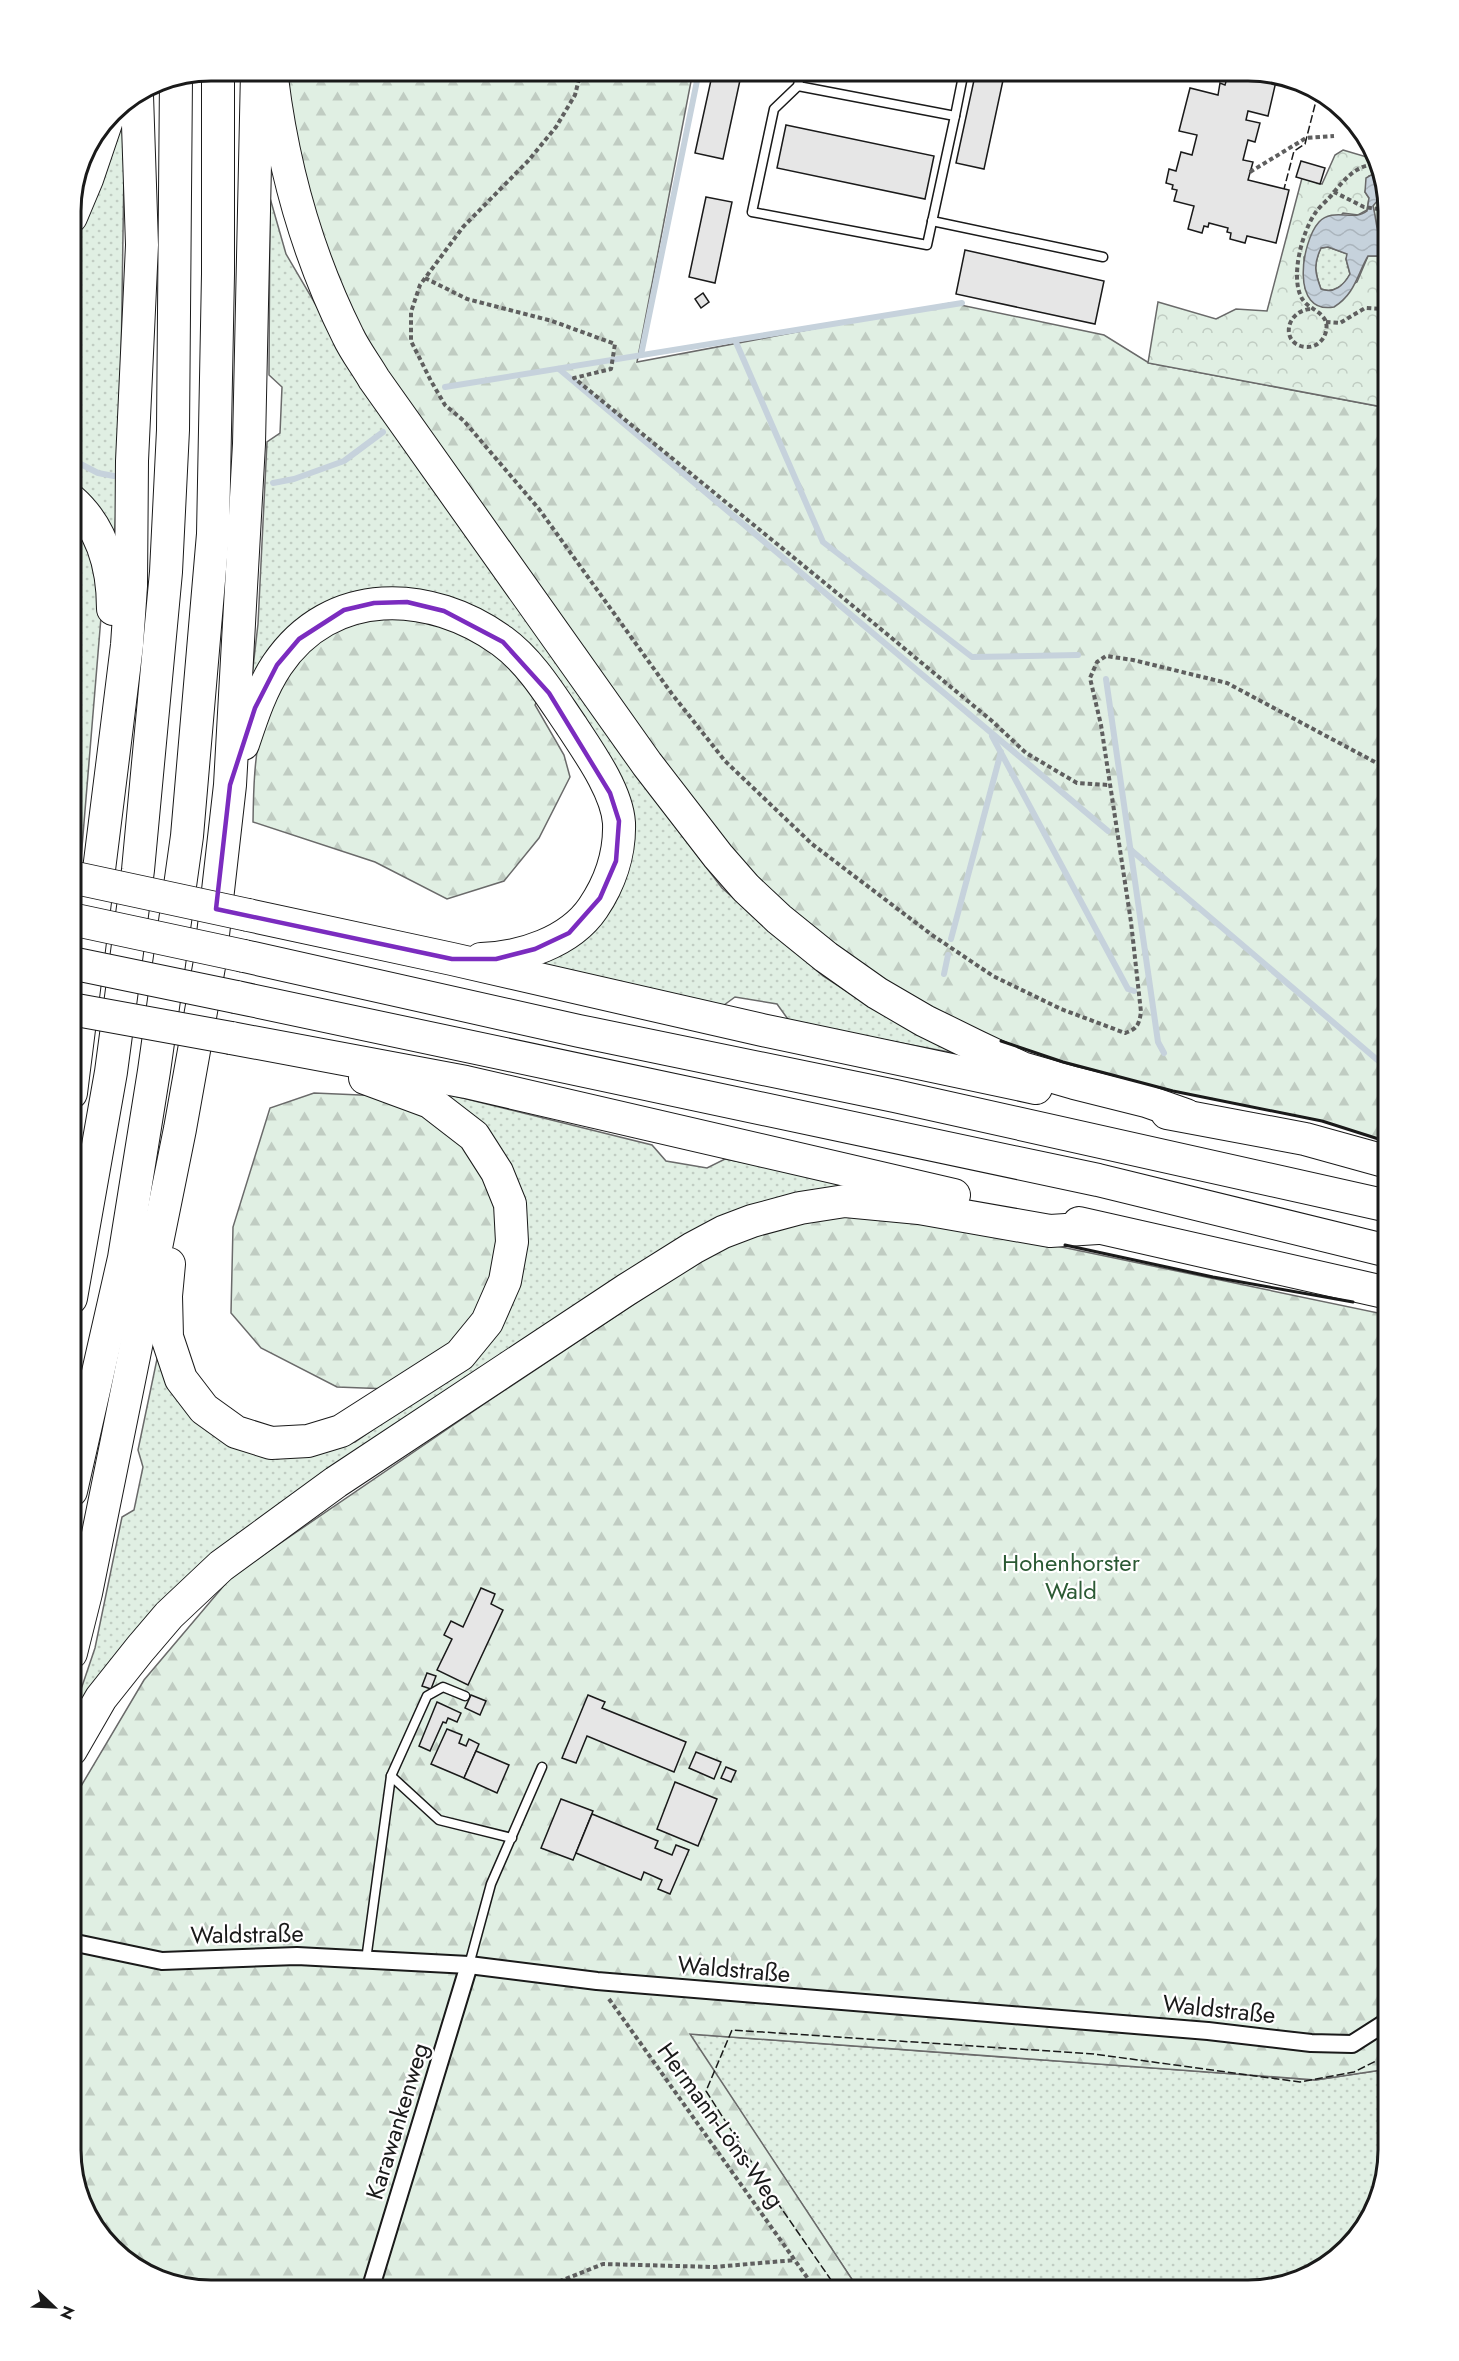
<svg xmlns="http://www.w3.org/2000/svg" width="1459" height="2361" font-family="Jost,sans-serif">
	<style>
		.grass { fill: url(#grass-dots); stroke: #6a6a6a; stroke-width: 1.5 }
		.forest { fill: url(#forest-firs); stroke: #6a6a6a; stroke-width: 1.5 }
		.park { fill: url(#park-crowns); stroke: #6a6a6a; stroke-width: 1.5 }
		.water { fill: url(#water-waves); stroke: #6a6a6a; stroke-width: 1.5; fill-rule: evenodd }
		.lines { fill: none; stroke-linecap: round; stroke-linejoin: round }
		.stream { stroke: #c6d2dc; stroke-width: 6 }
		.building { fill: #e6e6e6; stroke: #1a1a1a; stroke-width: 1.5 }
		.lane-casing { stroke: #1a1a1a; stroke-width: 11 }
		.street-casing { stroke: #1a1a1a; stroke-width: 20 }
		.highway-casing { stroke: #1a1a1a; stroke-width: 34 }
		.path { stroke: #5f5f5f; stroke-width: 4; stroke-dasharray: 4.5 3; stroke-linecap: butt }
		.lane { stroke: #fff; stroke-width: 8 }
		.street { stroke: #fff; stroke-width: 16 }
		.highway { stroke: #fff; stroke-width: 32 }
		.highway-bridge-casing { stroke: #1a1a1a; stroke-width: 34; stroke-linecap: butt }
		.highway-bridge { stroke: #fff; stroke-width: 32 }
		.fence { stroke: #1a1a1a; stroke-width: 1.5; stroke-dasharray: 8 3; stroke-linecap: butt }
		.wall { stroke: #1a1a1a; stroke-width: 3 }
		.marked { fill: none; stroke: #7b2cbf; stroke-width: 4.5; stroke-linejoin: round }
		.labels { text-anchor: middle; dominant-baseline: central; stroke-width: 4.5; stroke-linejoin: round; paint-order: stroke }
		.park-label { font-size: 24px; fill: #2b5a34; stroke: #fff }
		.street-label { font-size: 24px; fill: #1a1a1a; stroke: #fff }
		.rim { fill: none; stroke: #1a1a1a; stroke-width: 3 }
	</style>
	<defs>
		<pattern id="grass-dots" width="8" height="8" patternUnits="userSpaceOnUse" patternTransform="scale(1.5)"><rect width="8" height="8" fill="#e0efe3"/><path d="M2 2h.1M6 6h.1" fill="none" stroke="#c0ccc2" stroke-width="1.8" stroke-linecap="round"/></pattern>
		<pattern id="forest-firs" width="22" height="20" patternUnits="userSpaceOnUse" patternTransform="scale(1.5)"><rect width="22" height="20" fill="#e0efe3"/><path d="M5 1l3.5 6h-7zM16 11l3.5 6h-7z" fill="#c0ccc2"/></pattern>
		<pattern id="park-crowns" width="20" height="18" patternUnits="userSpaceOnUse" patternTransform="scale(1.5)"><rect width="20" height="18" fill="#e0efe3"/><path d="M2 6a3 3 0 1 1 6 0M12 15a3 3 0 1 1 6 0" fill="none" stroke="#c0ccc2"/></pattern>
		<pattern id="water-waves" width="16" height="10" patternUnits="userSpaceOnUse" patternTransform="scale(1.5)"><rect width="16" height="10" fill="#c6d2dc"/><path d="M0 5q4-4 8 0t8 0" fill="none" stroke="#aab4bc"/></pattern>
	</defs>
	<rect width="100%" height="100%" fill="#fff"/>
	<g class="grass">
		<polygon points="125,102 120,433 115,531 111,532 71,487 71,243 98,179 122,105"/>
		<polygon points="270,198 286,254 364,387 652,796 722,888 823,976 880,1013 954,1053 790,1022 777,1004 735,997 720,1008 525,968 622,877 566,703 270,663 252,676 258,624 267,442 280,433 282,387 269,375"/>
		<path d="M 1328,247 L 1348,254 L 1346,259 L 1350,274 C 1344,285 1335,294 1321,289 C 1315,273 1313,264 1321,248 Z"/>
		<polygon points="71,512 90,543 102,605 81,859 71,857"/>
		<polygon points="418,1087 652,1145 666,1161 707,1168 725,1159 906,1193 762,1206 158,1611 73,1713 95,1648 122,1517 134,1510 143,1467 138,1450 157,1359 181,1401 238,1444 277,1459 355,1442 466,1364"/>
		<polygon points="689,2034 1315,2080 1388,2069 1388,2151 1365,2228 1311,2276 1248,2290 859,2290"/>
	</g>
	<g class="forest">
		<polygon points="281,71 693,71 637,362 951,303 1104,335 1149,363 1388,408 1388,1142 1322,1121 1173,1091 1063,1062 987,1036 842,959 725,846 397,396 321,254"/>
		<path d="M 396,612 L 486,642 L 539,697 L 535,705 L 564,755 L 570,777 L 539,838 L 504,881 L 447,899 L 375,862 L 253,822 C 254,757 256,689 312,645 C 318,640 326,632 333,629 C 353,621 376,617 396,612 Z"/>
		<polygon points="314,1093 383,1096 422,1113 453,1131 479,1161 501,1228 494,1284 459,1339 389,1389 337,1387 261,1348 231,1313 233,1227 270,1108"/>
		<polygon points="857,1213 927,1219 1388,1315 1388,2069 1316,2080 690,2034 859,2290 202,2290 133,2267 85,2213 71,2150 71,1803 144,1680 232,1576 484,1404 697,1262 740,1240 794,1222"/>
	</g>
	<g class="park">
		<polygon points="1343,150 1377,160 1382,183 1377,177 1369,176 1365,192 1369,198 1367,210 1358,215 1343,213 1304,257 1305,288 1316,303 1357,282 1368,256 1378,256 1388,261 1388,408 1148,363 1158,302 1216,319 1236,309 1267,311 1302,178 1322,184 1335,155"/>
		<polygon points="1383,185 1388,211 1388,247 1381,241 1378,235 1373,206"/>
	</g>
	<path class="water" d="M 1371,175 L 1378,177 L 1383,185 L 1378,200 L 1373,206 C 1378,225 1374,232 1388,247 L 1388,261 L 1378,256 L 1368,256 C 1357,275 1355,294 1334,307 C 1290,315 1301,242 1319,222 C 1333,207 1354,222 1367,211 L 1369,198 L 1365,192 L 1366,178 ZM 1328,247 L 1347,254 L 1346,259 L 1350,274 C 1344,285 1334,294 1321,289 C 1315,273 1313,265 1321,248 Z"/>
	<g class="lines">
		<g class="stream">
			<polyline points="735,340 823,542 972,657 1078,655"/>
			<polyline points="641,355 699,71"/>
			<polyline points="559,369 1108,831"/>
			<polyline points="445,387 962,303"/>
			<polyline points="71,459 98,473 114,476"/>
			<polyline points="273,483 294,479 344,461 383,432"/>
			<polyline points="1106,679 1158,1042 1164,1053"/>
			<polyline points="992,736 1128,989 1134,991"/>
			<polyline points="1131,850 1388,1069"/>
			<polyline points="951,939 1001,752"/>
			<polyline points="944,974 948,955"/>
		</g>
	</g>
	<g class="building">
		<polygon points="713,71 742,71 723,159 695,153"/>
		<polygon points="746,71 780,71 779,78"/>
		<polygon points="976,71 1005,71 984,169 956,163"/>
		<polygon points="1229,71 1258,71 1277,77 1268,116 1248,111 1246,120 1260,123 1255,142 1248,140 1243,160 1253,162 1248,180 1289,190 1276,243 1247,236 1245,243 1230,239 1231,233 1227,232 1228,228 1209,223 1208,227 1204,226 1202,233 1188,229 1194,206 1174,201 1177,190 1172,189 1173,185 1166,183 1169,169 1176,171 1181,152 1192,155 1197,135 1179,131 1190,88 1218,95 1220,83 1225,85"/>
		<polygon points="786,125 934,156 925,199 777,168"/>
		<polygon points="1301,161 1325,168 1320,184 1296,177"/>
		<polygon points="706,197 732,202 715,283 689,277"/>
		<polygon points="965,250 1104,281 1095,324 956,294"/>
		<polygon points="703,293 709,302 701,308 695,299"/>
		<polygon points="481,1588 495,1594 491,1604 503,1610 468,1685 437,1670 452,1639 444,1635 451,1621 463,1627"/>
		<polygon points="427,1673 436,1676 431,1689 422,1686"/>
		<polygon points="471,1695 486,1701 480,1715 465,1708"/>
		<polygon points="588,1695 605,1702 602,1708 686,1742 674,1772 587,1736 576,1763 562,1758"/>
		<polygon points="437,1702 461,1713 457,1722 448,1718 446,1723 443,1722 430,1751 419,1746"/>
		<polygon points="447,1729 462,1735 459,1743 466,1746 469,1739 479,1744 464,1778 431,1764"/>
		<polygon points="476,1751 509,1765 497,1793 464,1778"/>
		<polygon points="696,1752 721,1762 714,1779 689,1768"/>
		<polygon points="726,1767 736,1771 731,1782 721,1778"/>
		<polygon points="675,1782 717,1799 698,1846 657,1829"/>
		<polygon points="561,1799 593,1811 573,1860 541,1848"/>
		<polygon points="592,1814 658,1841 655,1848 672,1855 676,1845 689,1850 670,1894 658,1889 662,1880 644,1872 641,1880 576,1853"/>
	</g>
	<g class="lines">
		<defs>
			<g id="lane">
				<polyline points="801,71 798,86 955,116 964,71"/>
				<polyline points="798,86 774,109 752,212 927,245 955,116"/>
				<polyline points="932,221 1103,257"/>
				<polyline points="71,740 73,735 71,719"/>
				<polyline points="391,1776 439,1820 512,1838"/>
				<polyline points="366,1960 391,1776 427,1696 443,1687 465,1696"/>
				<polyline points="469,1965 491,1884 542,1767"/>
			</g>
			<g id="street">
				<polyline points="71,1942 162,1961 297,1956 469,1965 597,1981 1208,2031 1311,2043 1352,2044 1388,2021"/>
				<polyline points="370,2290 469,1965"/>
			</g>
			<g id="highway">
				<path d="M 272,78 C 283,167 308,256 348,336 C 355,351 366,365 374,379 L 647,764 L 718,856 L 746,888 L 779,919 L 826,957 L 877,993 L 925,1021 L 976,1046 L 1022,1068 L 1074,1083 L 1146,1101 L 1186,1115"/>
				<polyline points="71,217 87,179 108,117"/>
				<path d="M 71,500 C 103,528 113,567 113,609"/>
				<path d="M 243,744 C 252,717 261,689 277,665 C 331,585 430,589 502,641 C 531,662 551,696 571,725 C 588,751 617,791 619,823 C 620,853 610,883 593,908 C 570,942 521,958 481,959"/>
				<polyline points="248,915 452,959 762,1030 1036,1088"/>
				<polyline points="244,956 579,1031 895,1096 1388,1206"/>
				<polyline points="236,997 1098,1180 1388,1251"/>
				<polyline points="231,1038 466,1082 954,1195"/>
				<polyline points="71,1093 112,766 127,645 131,586 132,461 142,245 137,95"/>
				<polyline points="1167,1113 1305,1139 1388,1162"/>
				<polyline points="1079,1223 1388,1293"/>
				<polyline points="169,1264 166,1296 167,1337 181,1379 204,1409 236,1432 271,1443 308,1441 341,1431 460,1355 487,1322 505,1281 512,1242 510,1204 497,1172 474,1136 430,1102 365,1078"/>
				<polyline points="71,1298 111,1072 138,870 166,572 173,430 176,77"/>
				<polyline points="71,1491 124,1258 154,1071 187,836 213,534 218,274 218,71"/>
				<polyline points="71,1653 86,1593 180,1129 210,961 230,785 249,444 257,71"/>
				<polyline points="71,1750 101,1698 140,1649 169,1615 221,1566 336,1482 626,1290 693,1248 723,1232 752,1221 800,1208 845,1201 919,1208 1050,1231 1098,1228"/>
			</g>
		</defs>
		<use href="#lane" class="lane-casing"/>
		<use href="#street" class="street-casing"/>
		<use href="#highway" class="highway-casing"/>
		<g class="path">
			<path d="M 581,71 L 575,95 L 556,127 L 528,161 L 463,227 L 420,285 L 411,312 L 411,341 L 431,381 L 445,405 L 464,421 L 539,509 L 672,694 L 725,761 L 812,844 L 932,935 L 993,976 L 1061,1009 L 1125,1033 C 1137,1029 1139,1025 1141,1012 L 1131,922 L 1101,725 L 1090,678 L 1097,662 L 1106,656 L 1133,660 L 1227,683 L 1388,769"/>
			<polyline points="1250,172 1306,138 1334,136"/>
			<path d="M 1334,192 C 1346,178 1358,163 1378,165"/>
			<polyline points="425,278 467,299 552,321 615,344 611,369 574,378 859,611 992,721 1026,753 1077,783 1109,785"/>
			<path d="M 1310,309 C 1284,312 1281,345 1306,347 C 1319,348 1329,335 1326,322 C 1322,311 1309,309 1303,300 C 1289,280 1302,231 1316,212 C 1321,205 1329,199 1334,192 L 1364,207 L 1378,209 L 1388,213"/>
			<polyline points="1326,322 1340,323 1365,308 1382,309"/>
			<path d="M 1388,326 C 1381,318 1380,307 1388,299"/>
			<polyline points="609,1999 816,2290"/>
			<polyline points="538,2290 603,2264 714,2267 795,2260"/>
		</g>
		<use href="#lane" class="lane"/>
		<use href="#street" class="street"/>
		<use href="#highway" class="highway"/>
		<defs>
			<g id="highway-bridge">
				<polyline points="71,877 248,915"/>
				<polyline points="71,919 244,956"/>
				<polyline points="71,963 236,997"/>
				<polyline points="71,1009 231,1038"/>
			</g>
		</defs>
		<use href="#highway-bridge" class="highway-bridge-casing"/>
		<use href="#highway-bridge" class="highway-bridge"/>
		<g class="fence">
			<polyline points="1276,83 1318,93 1305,144 1294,151 1284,189"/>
			<path d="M 71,759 C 83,737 81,720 71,699"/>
			<polyline points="838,2290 779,2205 706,2091 732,2030 1094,2054 1300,2082 1354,2072 1388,2055"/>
		</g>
		<g class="wall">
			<polyline points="1001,1041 1063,1062 1173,1091 1322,1121 1388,1142"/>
			<polyline points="1065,1245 1213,1277 1353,1302"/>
			<polyline points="71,1775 79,1760"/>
		</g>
	</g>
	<path class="marked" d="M 407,602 L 444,611 L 503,642 L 549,693 L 610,793 L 619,821 L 616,861 L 600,898 L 569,933 L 535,949 L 496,959 L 452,959 L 216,909 L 230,785 L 255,708 L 277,665 L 299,639 L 344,610 L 374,603 Z"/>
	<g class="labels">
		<g class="park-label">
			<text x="1071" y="1562">Hohenhorster<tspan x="1071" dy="28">Wald</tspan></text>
		</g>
		<g class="street-label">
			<text transform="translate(247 1934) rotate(-1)">Waldstraße</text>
			<text transform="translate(734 1969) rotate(5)">Waldstraße</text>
			<text transform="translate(1219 2009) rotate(6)">Waldstraße</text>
			<text transform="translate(397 2121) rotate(-73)">Karawankenweg</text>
			<text transform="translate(721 2125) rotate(54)">Hermann-Löns-Weg</text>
		</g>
	</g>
	<path d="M0 0H1459V2361H0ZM211 81H1248A130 130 0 0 1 1378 211V2150A130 130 0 0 1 1248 2280H211A130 130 0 0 1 81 2150V211A130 130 0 0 1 211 81Z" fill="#fff" fill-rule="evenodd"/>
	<path class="rim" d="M211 81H1248A130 130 0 0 1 1378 211V2150A130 130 0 0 1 1248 2280H211A130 130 0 0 1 81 2150V211A130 130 0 0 1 211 81Z"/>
	<g transform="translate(54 2307) rotate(113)" stroke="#ffffff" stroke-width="4.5" paint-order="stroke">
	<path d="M0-4.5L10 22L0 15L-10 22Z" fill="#1a1a1a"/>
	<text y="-9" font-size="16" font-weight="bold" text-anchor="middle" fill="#1a1a1a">N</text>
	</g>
</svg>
